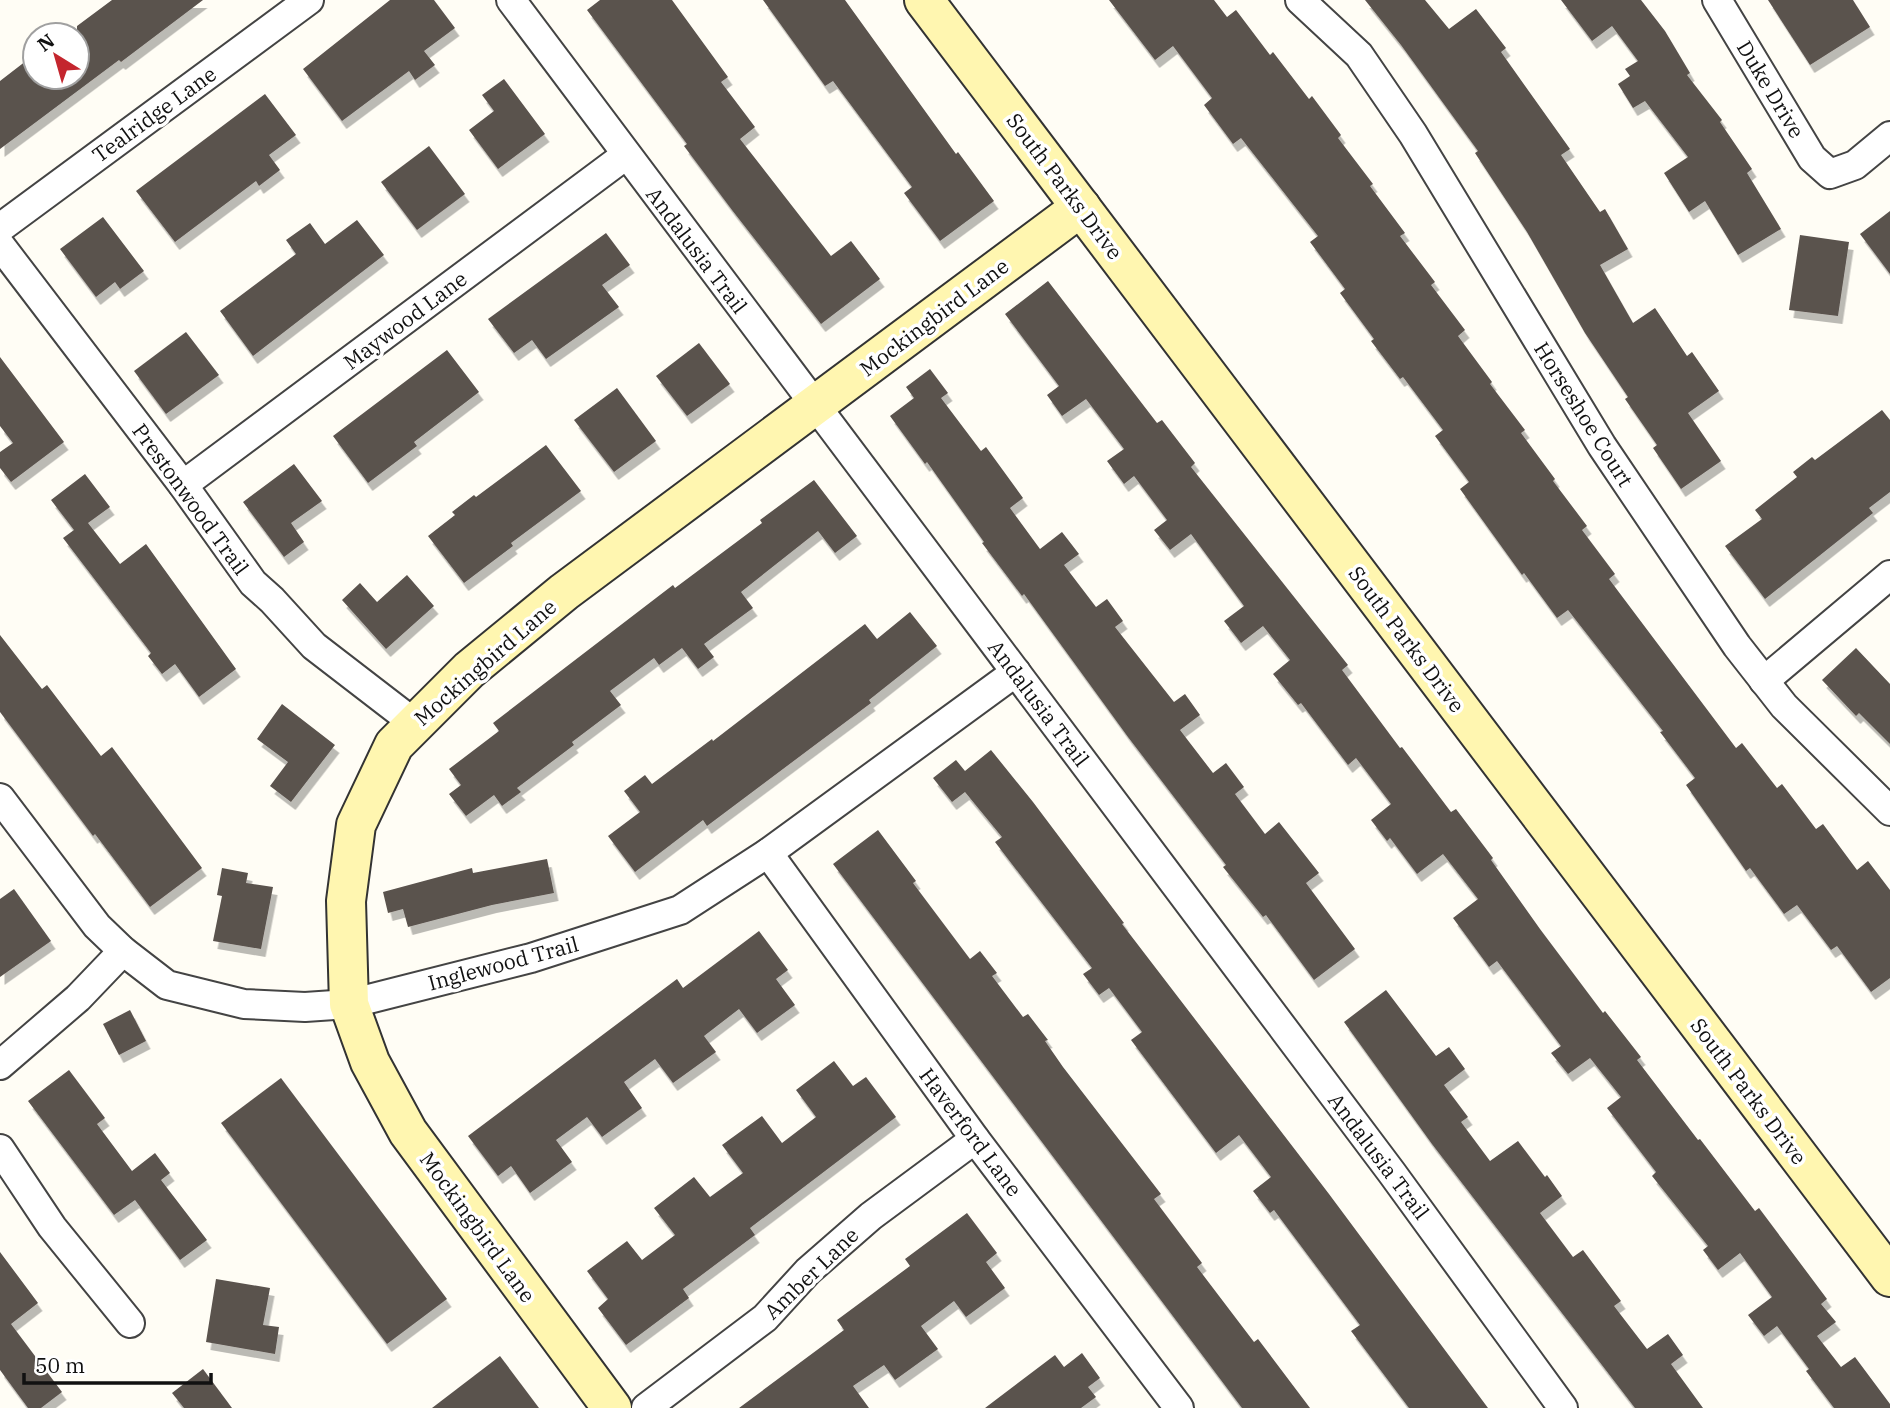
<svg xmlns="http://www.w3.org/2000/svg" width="1890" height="1408" font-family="'IBM Plex Serif',serif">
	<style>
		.building { fill: #5a524d; filter: url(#shadow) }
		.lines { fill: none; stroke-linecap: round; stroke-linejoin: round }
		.street-casing { stroke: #444; stroke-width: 32 }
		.secondary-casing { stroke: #333; stroke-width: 42 }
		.street { stroke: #fff; stroke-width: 28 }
		.secondary { stroke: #fff6b0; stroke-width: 38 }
		.labels { text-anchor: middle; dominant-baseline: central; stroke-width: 7; stroke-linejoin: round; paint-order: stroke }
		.street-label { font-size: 21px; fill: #111; stroke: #fff }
	</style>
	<defs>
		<filter id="shadow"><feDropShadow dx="4.5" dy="8" stdDeviation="0" flood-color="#0004"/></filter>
	</defs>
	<rect width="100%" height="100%" fill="#fffdf5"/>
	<g class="building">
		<polygon points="112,0 203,0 121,62 119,60 0,149 0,81 35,54 35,77 77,77 77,26"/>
		<polygon points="390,0 434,0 455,28 424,51 435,65 415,80 409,71 342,121 303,69"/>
		<polygon points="600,0 672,0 728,77 721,82 755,127 740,139 831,256 851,241 880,279 821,324 732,210 684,146 687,144 587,10"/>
		<polygon points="763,0 845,0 956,154 958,152 994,201 940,241 904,193 912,187 833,81 825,86"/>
		<polygon points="1109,0 1214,0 1227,17 1236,10 1270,55 1273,52 1309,99 1312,96 1341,135 1338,138 1373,184 1370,186 1405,233 1400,236 1435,282 1431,285 1465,330 1458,336 1492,382 1490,384 1525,430 1521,433 1555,479 1553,481 1587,526 1582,530 1615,574 1609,579 1736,748 1742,743 1777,788 1782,784 1816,829 1823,824 1857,870 1868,861 1890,890 1890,978 1871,992 1837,946 1831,950 1797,905 1784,914 1750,868 1746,871 1686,785 1695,778 1660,732 1663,731 1568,610 1557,618 1524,573 1522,575 1460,489 1469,482 1435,436 1443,430 1403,377 1400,379 1371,341 1374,339 1340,293 1345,289 1310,242 1318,236 1241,138 1233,144 1204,105 1212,98 1173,46 1155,60"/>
		<polygon points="1365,0 1425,0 1449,29 1476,9 1506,48 1501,52 1570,149 1561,155 1600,212 1605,209 1628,249 1600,265 1633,323 1655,308 1687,356 1692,352 1719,391 1688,413 1721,461 1681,489 1653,448 1657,445 1625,399 1628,397 1585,333 1527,232 1475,153 1478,151 1401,45"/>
		<polygon points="1561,0 1641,0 1665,31 1690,73 1687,75 1722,120 1720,122 1752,169 1747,173 1781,229 1738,255 1705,201 1689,212 1664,173 1688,157 1645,101 1633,108 1618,84 1630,76 1625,69 1638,61 1612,26 1592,41"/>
		<polygon points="1768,0 1853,0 1870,27 1810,65"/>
		<polygon points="504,79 545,134 498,169 469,130 494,111 482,95"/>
		<polygon points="265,94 296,135 269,155 280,170 259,186 256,181 175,242 136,191"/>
		<polygon points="429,146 465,194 417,230 381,182"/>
		<polygon points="1890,211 1890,274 1860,234"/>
		<polygon points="103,217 144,271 120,289 115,282 96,297 60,249"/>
		<polygon points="357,220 384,255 253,356 220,311 296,254 286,240 310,223 325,244"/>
		<polygon points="606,233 630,265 602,285 619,307 546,359 532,340 514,353 488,319"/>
		<polygon points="1800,235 1849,242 1838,316 1789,310"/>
		<polygon points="1048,281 1157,423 1162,420 1195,463 1191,467 1348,665 1342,670 1400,748 1402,747 1451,812 1456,809 1493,858 1491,860 1540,929 1603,1013 1605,1011 1641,1057 1637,1060 1698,1140 1700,1139 1755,1211 1759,1208 1827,1299 1821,1304 1836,1322 1817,1336 1841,1367 1855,1357 1890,1404 1890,1408 1834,1408 1806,1371 1809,1369 1777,1326 1764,1336 1748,1315 1772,1297 1740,1253 1718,1270 1703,1250 1708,1246 1652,1176 1656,1172 1607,1108 1621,1097 1590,1058 1568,1074 1551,1053 1561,1046 1497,961 1489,967 1453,918 1478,899 1443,854 1417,874 1390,838 1387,841 1371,820 1391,804 1356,758 1348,765 1301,703 1298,705 1273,674 1290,660 1263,626 1241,643 1224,621 1244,606 1191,534 1170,550 1154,530 1167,520 1134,476 1124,484 1107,461 1124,449 1086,399 1062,416 1047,395 1059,386 1005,314"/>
		<polygon points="186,332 219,375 166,414 134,371"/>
		<polygon points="699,343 730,384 687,416 656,376"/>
		<polygon points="447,350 479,392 414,442 417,446 368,483 333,436"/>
		<polygon points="0,357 64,442 11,482 0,468 0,452 13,443 0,426"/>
		<polygon points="930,369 948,393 941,398 981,451 986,447 1023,498 1010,508 1040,549 1062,532 1079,554 1064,565 1096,607 1107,599 1123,621 1115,627 1174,702 1185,694 1200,715 1180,730 1213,773 1226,763 1244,787 1235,794 1265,834 1279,822 1319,873 1306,883 1355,949 1314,980 1266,915 1263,917 1223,867 1226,865 1128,737 1024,594 1022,596 982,543 984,542 927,462 925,464 890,416 914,398 906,387"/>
		<polygon points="617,388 656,441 614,472 574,420"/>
		<polygon points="1882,410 1890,420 1890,492 1869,508 1873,513 1765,599 1725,546 1762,519 1755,510 1797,477 1793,472 1812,457 1815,460"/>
		<polygon points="546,445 581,491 511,543 513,546 464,583 428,536 455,515 452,512 474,495 476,497"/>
		<polygon points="294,464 322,501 291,523 304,542 284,557 243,502"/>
		<polygon points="85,474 110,507 88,523 120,564 146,544 236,669 199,697 175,664 162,674 148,656 151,653 63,538 74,530 51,500"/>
		<polygon points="814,480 857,536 835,553 818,531 741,592 753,608 704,644 714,657 698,669 682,648 659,665 654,658 610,691 621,705 572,742 574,745 517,788 521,792 502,806 494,795 466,816 449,794 461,785 449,769 499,731 493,723 673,585 675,588 762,523 760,520"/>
		<polygon points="407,575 434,606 386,649 342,600 360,583 377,602"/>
		<polygon points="910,612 937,646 869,700 871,703 707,826 703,820 635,872 608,836 640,812 624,791 645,775 652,784 712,739 713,741 865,624 877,639"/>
		<polygon points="0,635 42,689 47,685 101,756 112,747 202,868 150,907 95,834 93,836 0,712"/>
		<polygon points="1856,648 1890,684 1890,744 1859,713 1856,716 1822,680"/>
		<polygon points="282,704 335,745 291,802 270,786 288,762 257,739"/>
		<polygon points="991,750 1033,802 1124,923 1122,924 1329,1194 1488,1408 1409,1408 1351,1331 1360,1325 1274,1210 1270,1213 1253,1191 1271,1177 1239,1135 1216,1153 1131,1040 1142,1032 1109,988 1099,995 1083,974 1092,968 995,842 1002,837 965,792 952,802 933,778 956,760 965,771"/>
		<polygon points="878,830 916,881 913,883 970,959 980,951 997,973 992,976 1023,1017 1028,1014 1048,1040 1045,1041 1063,1067 1161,1194 1154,1199 1202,1263 1197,1267 1254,1342 1258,1339 1310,1408 1242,1408 833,864"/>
		<polygon points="547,859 554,893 492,905 408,927 403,909 388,913 383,892 472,868 473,873"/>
		<polygon points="222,868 248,873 246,883 273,887 261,949 213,941 222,896 217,895"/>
		<polygon points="14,889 51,941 0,977 0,899"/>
		<polygon points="759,931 788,970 776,979 795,1005 757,1033 739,1009 704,1036 716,1052 673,1083 655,1059 624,1082 642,1108 602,1137 587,1117 556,1140 572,1162 530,1193 511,1166 498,1176 468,1136 677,979 683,988"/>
		<polygon points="1386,990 1436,1056 1449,1047 1465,1069 1444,1085 1468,1117 1461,1122 1490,1161 1518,1141 1545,1177 1547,1175 1562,1196 1540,1213 1573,1257 1583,1250 1621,1301 1614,1306 1647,1349 1668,1334 1683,1355 1671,1364 1703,1408 1635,1408 1432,1144 1344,1022"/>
		<polygon points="130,1010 146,1041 119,1055 103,1024"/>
		<polygon points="834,1061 853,1086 866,1077 896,1117 750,1228 755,1235 683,1289 689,1298 626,1345 598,1308 608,1299 587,1271 627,1241 642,1260 675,1235 654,1208 694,1177 710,1197 743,1173 722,1145 762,1116 782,1143 816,1117 796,1090"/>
		<polygon points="69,1070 105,1118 97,1124 132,1171 155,1153 170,1173 161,1180 207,1240 180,1260 135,1200 114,1215 28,1101"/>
		<polygon points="281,1078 447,1299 387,1344 221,1123"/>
		<polygon points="967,1213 997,1253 986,1262 1005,1288 966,1317 954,1301 921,1326 938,1349 895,1380 884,1365 853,1386 869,1408 739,1408 844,1330 837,1320 910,1266 905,1259"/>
		<polygon points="0,1252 38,1303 11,1324 62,1392 41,1408 28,1408 0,1370"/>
		<polygon points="216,1279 270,1288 263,1325 279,1327 275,1354 206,1342"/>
		<polygon points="1082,1353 1100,1378 1088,1387 1096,1397 1081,1408 985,1408 1055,1355 1064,1367"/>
		<polygon points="500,1356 539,1408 432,1408"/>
		<polygon points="203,1369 232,1408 184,1408 172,1393"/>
	</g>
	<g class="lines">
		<defs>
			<g id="street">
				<polyline points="511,0 1392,1173 1563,1408"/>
				<polyline points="1300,0 1359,55 1413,134 1602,446 1737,646 1784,706 1890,811"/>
				<polyline points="1717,0 1812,158 1830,174 1855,165 1890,136"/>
				<polyline points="0,228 309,0"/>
				<polyline points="0,245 183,485 253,583 272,600 314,646 414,723"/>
				<polyline points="183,485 626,155"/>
				<polyline points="1764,681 1890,575"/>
				<polyline points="0,798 97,926 123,951 167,985 244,1004 305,1007 349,1004 531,958 680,910 768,853 1016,672"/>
				<polyline points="768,853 975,1139 1179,1408"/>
				<polyline points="0,1065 78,998 123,951"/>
				<polyline points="0,1149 52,1227 130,1323"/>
				<polyline points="646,1408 765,1318 808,1271 871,1216 975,1139"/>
			</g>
			<g id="secondary">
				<polyline points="924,0 1890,1277"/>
				<polyline points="612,1408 408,1132 370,1062 349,1004 346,901 356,825 394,745 469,670 564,592 1081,207"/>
			</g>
		</defs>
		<use href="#street" class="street-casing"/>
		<use href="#secondary" class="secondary-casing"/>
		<use href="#street" class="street"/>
		<use href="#secondary" class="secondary"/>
	</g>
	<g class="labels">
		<g class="street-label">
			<text transform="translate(1771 89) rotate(59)">Duke Drive</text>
			<text transform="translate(154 114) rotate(-36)">Tealridge Lane</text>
			<text transform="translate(1065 186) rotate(53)">South Parks Drive</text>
			<text transform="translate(697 250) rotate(53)">Andalusia Trail</text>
			<text transform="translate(934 317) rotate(-37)">Mockingbird Lane</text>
			<text transform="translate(405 320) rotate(-37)">Maywood Lane</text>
			<text transform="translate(1584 414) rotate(58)">Horseshoe Court</text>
			<text transform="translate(191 499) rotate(54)">Prestonwood Trail</text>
			<text transform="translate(1407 639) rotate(53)">South Parks Drive</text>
			<text transform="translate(485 662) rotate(-41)">Mockingbird Lane</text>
			<text transform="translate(1039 703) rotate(53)">Andalusia Trail</text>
			<text transform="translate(503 963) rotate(-15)">Inglewood Trail</text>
			<text transform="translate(1749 1091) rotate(53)">South Parks Drive</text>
			<text transform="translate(971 1132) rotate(53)">Haverford Lane</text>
			<text transform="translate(1379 1156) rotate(53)">Andalusia Trail</text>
			<text transform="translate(478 1227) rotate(54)">Mockingbird Lane</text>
			<text transform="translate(811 1273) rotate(-44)">Amber Lane</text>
		</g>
	</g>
	<g transform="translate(56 56) rotate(323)"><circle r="33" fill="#ffffff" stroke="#a0a0a0" stroke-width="2"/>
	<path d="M0-5L12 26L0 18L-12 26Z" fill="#c4262e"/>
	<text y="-10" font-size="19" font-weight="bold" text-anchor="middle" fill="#111111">N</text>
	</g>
	<path d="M24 1373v10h187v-10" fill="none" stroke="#111111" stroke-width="3.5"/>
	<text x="35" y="1373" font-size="21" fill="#111111" stroke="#ffffff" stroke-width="5" paint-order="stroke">50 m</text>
</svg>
